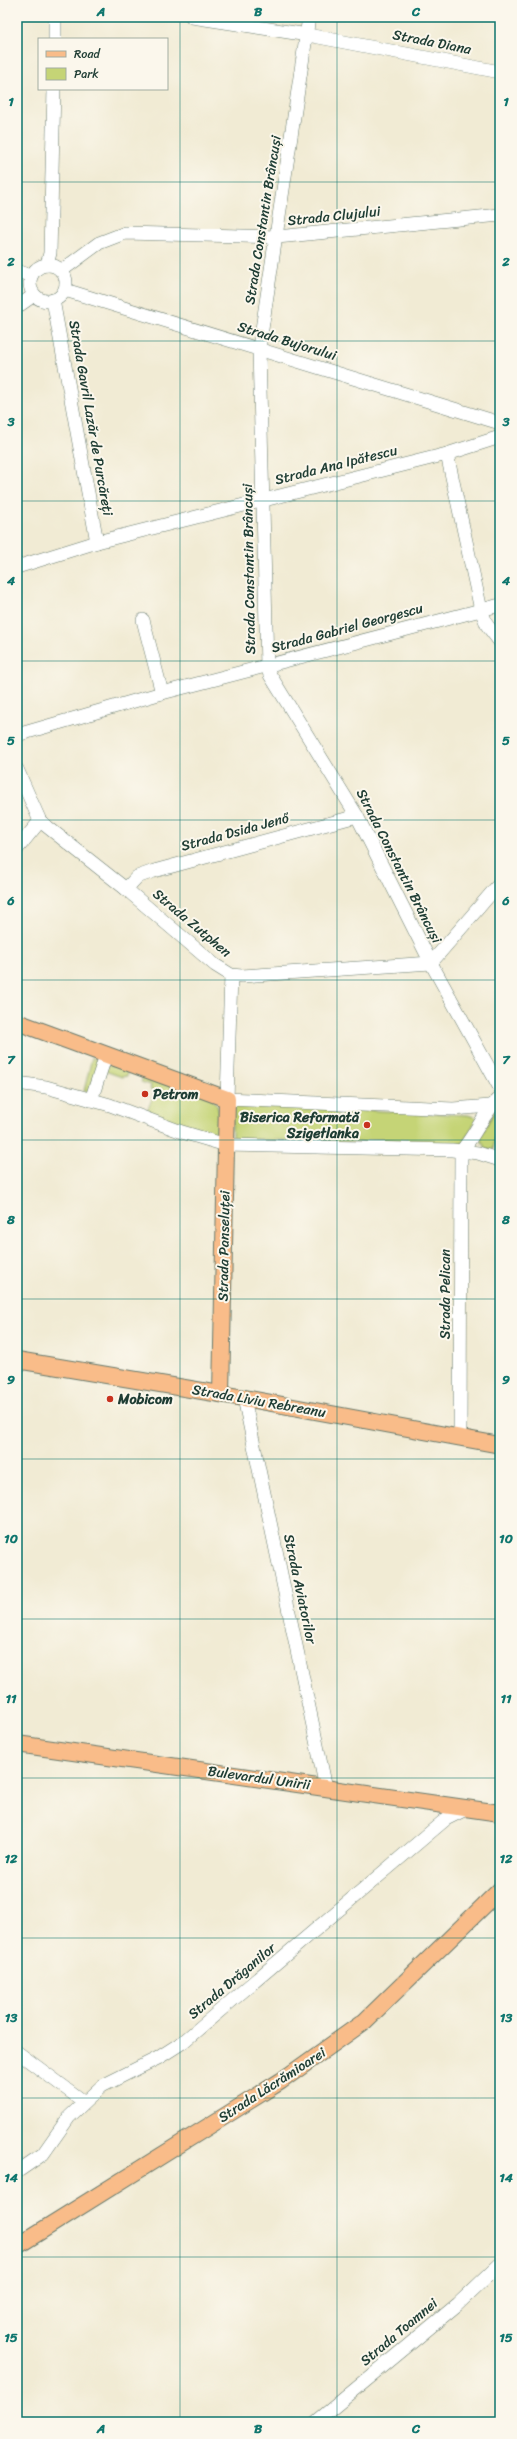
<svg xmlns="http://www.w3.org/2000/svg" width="517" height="2439" font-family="Sriracha,sans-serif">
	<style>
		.green { fill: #c5d476; stroke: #728855 }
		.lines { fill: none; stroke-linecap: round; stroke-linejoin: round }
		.minor-casing { stroke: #687a6c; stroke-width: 14 }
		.major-casing { stroke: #687a6c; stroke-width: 18 }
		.minor { stroke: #fff; stroke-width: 13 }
		.major { stroke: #f9bc89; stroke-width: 16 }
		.grid { fill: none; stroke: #0f766e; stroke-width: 1; stroke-opacity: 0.55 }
		.poi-dot { fill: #c8321e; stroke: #fbf7ec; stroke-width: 1.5 }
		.labels { text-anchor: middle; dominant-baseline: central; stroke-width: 4; stroke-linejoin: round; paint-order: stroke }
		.street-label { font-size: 14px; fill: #1f3d34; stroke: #fbf7ec }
		.poi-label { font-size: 14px; font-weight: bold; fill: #1f3d34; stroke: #fbf7ec; text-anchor: start }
		.neatline { fill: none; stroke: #0f766e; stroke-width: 1.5 }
		.grid-label { font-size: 13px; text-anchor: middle; font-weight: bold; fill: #0f766e }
	</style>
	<rect width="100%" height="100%" fill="#fbf7ec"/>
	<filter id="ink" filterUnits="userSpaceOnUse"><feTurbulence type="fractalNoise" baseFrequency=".025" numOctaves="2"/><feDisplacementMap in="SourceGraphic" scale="8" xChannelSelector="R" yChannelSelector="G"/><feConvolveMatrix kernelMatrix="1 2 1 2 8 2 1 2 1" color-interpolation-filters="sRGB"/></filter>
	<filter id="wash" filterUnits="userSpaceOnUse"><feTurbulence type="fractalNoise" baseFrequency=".012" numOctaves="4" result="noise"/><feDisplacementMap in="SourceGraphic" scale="16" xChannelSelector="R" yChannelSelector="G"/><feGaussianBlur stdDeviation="0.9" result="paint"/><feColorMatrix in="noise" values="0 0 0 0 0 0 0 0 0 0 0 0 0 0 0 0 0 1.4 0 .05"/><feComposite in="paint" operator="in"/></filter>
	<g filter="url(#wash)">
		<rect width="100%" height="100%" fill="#f1ebd4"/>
		<g class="green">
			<polygon points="92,1057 100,1062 89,1092 84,1091"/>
			<polygon points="109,1064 127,1071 127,1076 122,1077 105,1071"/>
			<polygon points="143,1076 207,1093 217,1105 220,1117 218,1139 146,1114 155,1091 150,1089 151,1085 141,1082"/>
			<polygon points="232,1104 468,1115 477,1118 462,1145 232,1139"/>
			<polygon points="495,1110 499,1111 493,1150 486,1150 480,1138"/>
		</g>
	</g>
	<g filter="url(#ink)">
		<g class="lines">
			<defs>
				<g id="minor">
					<polyline points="192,17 308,35 500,72"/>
					<polyline points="309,17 259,349 267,666 270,675 357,816 431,963 500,1088"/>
					<polyline points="55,39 55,17"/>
					<polyline points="47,265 50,253 54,89"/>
					<circle cx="48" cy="283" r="18"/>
					<polyline points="17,271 31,276"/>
					<polyline points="61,271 99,243 125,233 277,237 500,215"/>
					<polyline points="65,290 500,423"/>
					<polyline points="53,300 97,542"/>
					<polyline points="17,307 34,295"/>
					<polyline points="447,454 481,610 487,625 500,642"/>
					<polyline points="17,567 97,542 447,454 500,437"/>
					<polyline points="143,620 162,693"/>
					<polyline points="17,735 162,693 500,605"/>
					<polyline points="17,769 40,821 126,889 215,965 231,975 242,976 431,963"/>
					<polyline points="17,849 40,821"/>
					<polyline points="126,889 137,877 154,871 357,816"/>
					<polyline points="431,963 500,883"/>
					<polyline points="231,975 227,1099 453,1109 490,1106"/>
					<polyline points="17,1083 46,1087 110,1105 182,1132 226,1145 452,1150 478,1153 500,1160"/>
					<polyline points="91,1100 106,1055"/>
					<path d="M 461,1151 C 476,1135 483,1112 500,1098"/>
					<polyline points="244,1398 326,1788"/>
					<polyline points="460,1438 461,1151"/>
					<polyline points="17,2052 83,2101"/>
					<polyline points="17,2172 43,2154 69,2117 102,2086 158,2058 183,2042 446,1819 466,1809"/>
					<polyline points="316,2422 458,2304 500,2264"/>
				</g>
				<g id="major">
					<polyline points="17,1022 227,1099 221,1394"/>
					<polyline points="17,1360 244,1398 500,1445"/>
					<polyline points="17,1744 500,1813"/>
					<polyline points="17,2246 281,2081 365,2021 500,1890"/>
				</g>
			</defs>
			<use href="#minor" class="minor-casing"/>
			<use href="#major" class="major-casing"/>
			<use href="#minor" class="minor"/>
			<use href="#major" class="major"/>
		</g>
	</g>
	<path class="grid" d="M 180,17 L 180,2422M 337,17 L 337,2422M 17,182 L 500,182M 17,341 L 500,341M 17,501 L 500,501M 17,661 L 500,661M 17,820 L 500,820M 17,980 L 500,980M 17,1140 L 500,1140M 17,1299 L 500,1299M 17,1459 L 500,1459M 17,1619 L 500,1619M 17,1778 L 500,1778M 17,1938 L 500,1938M 17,2098 L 500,2098M 17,2257 L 500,2257"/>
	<g class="poi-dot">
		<circle cx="145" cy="1094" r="4"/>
		<circle cx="367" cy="1125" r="4"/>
		<circle cx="110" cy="1399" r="4"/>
	</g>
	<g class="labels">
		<g class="street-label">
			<text transform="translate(432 42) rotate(11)">Strada Diana</text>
			<text transform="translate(334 216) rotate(-6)">Strada Clujului</text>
			<text transform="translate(263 220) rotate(-81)">Strada Constantin Brâncuși</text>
			<text transform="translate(287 341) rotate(17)">Strada Bujorului</text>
			<text transform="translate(91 418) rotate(80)">Strada Gavril Lazăr de Purcăreți</text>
			<text transform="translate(336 465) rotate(-14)">Strada Ana Ipătescu</text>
			<text transform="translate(249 569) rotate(-91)">Strada Constantin Brâncuși</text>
			<text transform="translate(347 628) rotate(-15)">Strada Gabriel Georgescu</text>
			<text transform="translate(235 832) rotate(-15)">Strada Dsida Jenő</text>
			<text transform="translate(399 866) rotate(63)">Strada Constantin Brâncuși</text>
			<text transform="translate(192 923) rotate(40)">Strada Zutphen</text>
			<text transform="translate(224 1246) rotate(-89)">Strada Panseluței</text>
			<text transform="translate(445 1294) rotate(-90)">Strada Pelican</text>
			<text transform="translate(259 1401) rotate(10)">Strada Liviu Rebreanu</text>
			<text transform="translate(300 1589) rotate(78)">Strada Aviatorilor</text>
			<text transform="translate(259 1778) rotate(8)">Bulevardul Unirii</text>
			<text transform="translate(232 1981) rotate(-40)">Strada Drăganilor</text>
			<text transform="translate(272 2085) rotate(-33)">Strada Lăcrămioarei</text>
			<text transform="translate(399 2332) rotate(-40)">Strada Toamnei</text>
		</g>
		<g class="poi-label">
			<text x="153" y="1094">Petrom</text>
			<text x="359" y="1117" text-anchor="end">Biserica Reformată<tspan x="359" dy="16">Szigetlanka</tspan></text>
			<text x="118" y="1399">Mobicom</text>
		</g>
	</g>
	<rect width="517" height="2439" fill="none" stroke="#fbf7ec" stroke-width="44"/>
	<rect x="38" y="38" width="130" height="52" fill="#fbf7ec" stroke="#a3ada2"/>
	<rect x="46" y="51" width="20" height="6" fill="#f9bc89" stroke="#a3ada2"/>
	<text x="74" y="58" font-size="12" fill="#1f3d34">Road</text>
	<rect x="46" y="68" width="20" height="12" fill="#c5d476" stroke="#a3ada2"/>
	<text x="74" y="78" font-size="12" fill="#1f3d34">Park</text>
	<rect x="22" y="22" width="473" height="2395" class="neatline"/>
	<g class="grid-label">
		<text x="101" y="16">A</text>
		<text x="258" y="16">B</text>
		<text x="416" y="16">C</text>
		<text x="11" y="106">1</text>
		<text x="506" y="106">1</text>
		<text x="11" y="266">2</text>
		<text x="506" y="266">2</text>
		<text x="11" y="426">3</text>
		<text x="506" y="426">3</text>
		<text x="11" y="585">4</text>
		<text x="506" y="585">4</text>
		<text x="11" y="745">5</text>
		<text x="506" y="745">5</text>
		<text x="11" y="905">6</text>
		<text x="506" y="905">6</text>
		<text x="11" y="1064">7</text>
		<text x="506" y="1064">7</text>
		<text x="11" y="1224">8</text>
		<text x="506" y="1224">8</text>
		<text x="11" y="1384">9</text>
		<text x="506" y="1384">9</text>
		<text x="11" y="1543">10</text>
		<text x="506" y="1543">10</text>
		<text x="11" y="1703">11</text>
		<text x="506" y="1703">11</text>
		<text x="11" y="1863">12</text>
		<text x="506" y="1863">12</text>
		<text x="11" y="2022">13</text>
		<text x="506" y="2022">13</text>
		<text x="11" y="2182">14</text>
		<text x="506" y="2182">14</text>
		<text x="11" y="2342">15</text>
		<text x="506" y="2342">15</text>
		<text x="101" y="2433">A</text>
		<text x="258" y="2433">B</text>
		<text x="416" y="2433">C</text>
	</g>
</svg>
